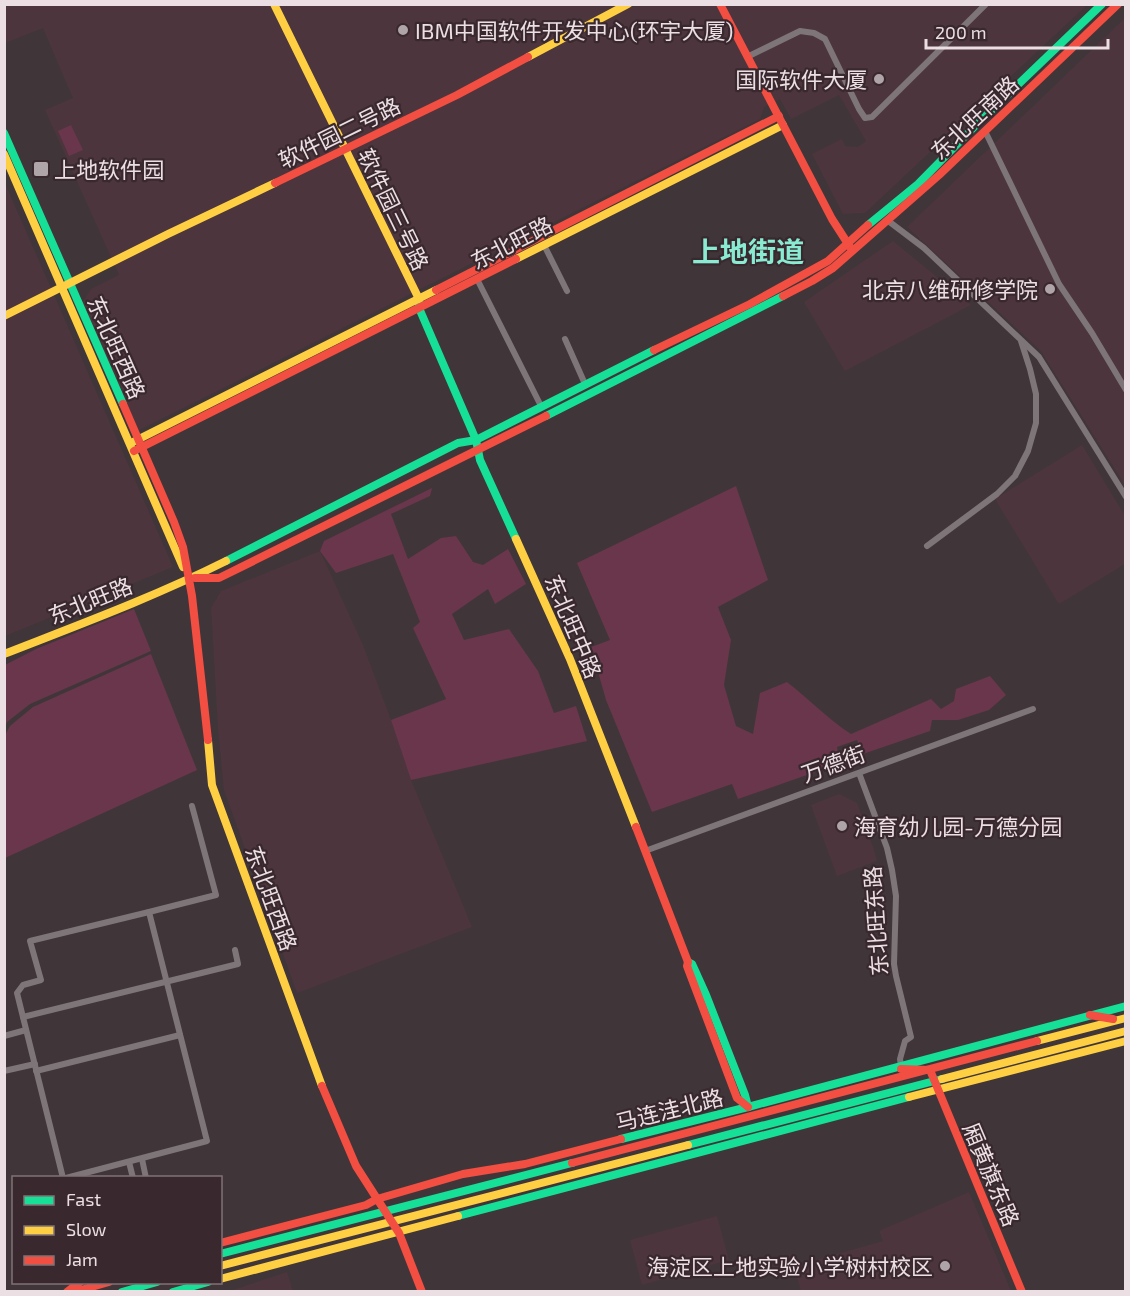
<svg xmlns="http://www.w3.org/2000/svg" width="1130" height="1296" font-family="'Exo 2','Noto Sans SC',sans-serif">
	<style>
		.built { fill: #4c353d }
		.green { fill: #69364b }
		.lines { fill: none; stroke-linecap: round; stroke-linejoin: round }
		.street { stroke: #7d7578; stroke-width: 6 }
		.fast { stroke: #16e098; stroke-width: 8 }
		.slow { stroke: #ffcf43; stroke-width: 8 }
		.jam { stroke: #f24e42; stroke-width: 8 }
		.poi-dot { fill: #afa4a8; stroke: #39282e; stroke-width: 2 }
		.labels { text-anchor: middle; dominant-baseline: central; stroke-width: 4.5; stroke-linejoin: round; paint-order: stroke }
		.poi-label { font-size: 22px; fill: #ebdfe3; stroke: #39282e; text-anchor: start }
		.street-label { font-size: 22px; fill: #ebdfe3; stroke: #39282e }
		.district-label { font-size: 28px; font-weight: bold; fill: #89ebd1; stroke: #39282e }
	</style>
	<rect width="100%" height="100%" fill="#403639"/>
	<g class="built">
		<polygon points="5,4 1087,5 865,213 843,214 812,154 842,139 845,146 858,147 866,141 839,95 791,119 780,99 764,107 760,119 137,431 82,304 91,289 119,275 45,110 73,98 43,28 5,43"/>
		<polygon points="1125,18 1125,485 1041,351 907,227"/>
		<polygon points="4,181 173,567 5,636 4,636"/>
		<polygon points="893,241 971,305 845,371 804,302"/>
		<polygon points="1082,445 1125,516 1125,564 1059,604 995,499"/>
		<polygon points="320,551 363,645 391,720 411,780 472,927 297,993 224,790 218,729 211,608 221,591"/>
		<polygon points="839,794 857,803 873,847 877,861 837,876 811,805"/>
		<polygon points="969,1192 1011,1291 801,1291 794,1266 883,1241 879,1231"/>
		<polygon points="717,1216 729,1260 642,1285 630,1240"/>
		<polygon points="287,1272 293,1291 230,1291"/>
	</g>
	<g class="green">
		<polygon points="71,125 83,150 69,156 58,131"/>
		<path d="M 736,486 L 768,580 L 718,607 L 731,640 L 724,685 L 736,726 L 753,734 L 760,693 L 787,682 C 809,699 828,719 851,734 L 931,699 L 941,709 L 954,701 L 956,689 L 990,676 L 1006,695 L 989,710 L 958,720 L 932,720 L 930,731 L 863,754 L 857,740 L 837,747 L 839,760 L 827,768 L 738,799 L 732,784 L 652,812 L 606,700 L 591,647 L 610,640 L 577,563 Z"/>
		<polygon points="432,488 430,496 391,514 408,559 441,538 456,536 473,562 483,565 508,549 526,584 495,604 488,589 452,614 464,640 509,629 538,671 554,713 576,706 587,741 411,780 391,720 446,699 413,628 420,622 393,554 336,573 320,551 324,541"/>
		<polygon points="134,609 151,651 30,704 7,722 5,727 5,665 36,649"/>
		<polygon points="151,654 197,770 5,858 4,737 10,726 33,707"/>
	</g>
	<g class="lines">
		<g class="street">
			<polyline points="747,57 800,31 814,33 825,39 859,109 865,118 872,117 986,4"/>
			<polyline points="985,131 1059,284 1092,333 1126,390"/>
			<polyline points="887,220 924,248 1039,357 1126,497"/>
			<polyline points="544,245 567,291"/>
			<polyline points="477,279 541,406"/>
			<polyline points="565,339 585,384"/>
			<polyline points="927,546 997,494 1015,476 1028,451 1036,423 1036,394 1030,369 1021,341"/>
			<polyline points="859,773 887,848 892,870 896,896 894,964 896,976 911,1037 905,1041 900,1059 901,1066"/>
			<polyline points="645,851 1033,709"/>
			<polyline points="149,912 216,895 192,806"/>
			<polyline points="23,1017 238,964 235,950"/>
			<polyline points="4,1036 26,1030"/>
			<polyline points="4,1071 35,1064"/>
			<polyline points="36,1071 180,1035"/>
			<polyline points="142,1159 146,1178"/>
			<polyline points="129,1162 133,1178"/>
			<polyline points="63,1178 17,993 23,985 41,980 30,941 149,912 207,1141 66,1178"/>
		</g>
		<g class="fast">
			<polyline points="4,133 123,404"/>
			<polyline points="868,225 918,184 978,123 1102,4"/>
			<polyline points="419,299 419,308 476,440 480,460 516,539"/>
			<polyline points="546,416 783,296"/>
			<polyline points="226,561 458,443 476,440 654,350"/>
			<polyline points="688,962 692,964 706,995 745,1095 748,1107"/>
			<polyline points="621,1139 748,1107 1126,1006"/>
			<polyline points="688,1145 942,1079"/>
			<polyline points="458,1216 909,1097"/>
			<polyline points="220,1254 572,1163"/>
			<polyline points="122,1292 157,1282"/>
			<polyline points="173,1292 208,1282"/>
		</g>
		<g class="slow">
			<polyline points="274,4 419,299"/>
			<polyline points="528,57 628,4"/>
			<polyline points="4,154 183,567"/>
			<polyline points="516,259 783,125"/>
			<polyline points="4,316 168,234 275,183"/>
			<polyline points="131,443 436,290"/>
			<polyline points="516,539 570,659 636,827"/>
			<path d="M 4,654 C 78,625 154,597 226,561"/>
			<polyline points="208,740 212,785 322,1086"/>
			<polyline points="1037,1041 1126,1018"/>
			<polyline points="942,1079 1126,1031"/>
			<polyline points="909,1097 1126,1041"/>
			<polyline points="220,1266 688,1145"/>
			<polyline points="220,1279 458,1216"/>
		</g>
		<g class="jam">
			<polyline points="720,4 832,219 850,247"/>
			<polyline points="275,183 457,95 528,57"/>
			<polyline points="436,290 779,116"/>
			<polyline points="783,296 812,281 833,268 939,175 1118,4"/>
			<polyline points="654,350 750,304 828,261 868,225"/>
			<polyline points="123,404 174,522 183,547 192,596 208,740"/>
			<polyline points="134,451 516,259"/>
			<polyline points="195,578 219,578 546,416"/>
			<polyline points="636,827 688,962 687,966 737,1098 748,1107"/>
			<polyline points="1090,1015 1113,1019"/>
			<polyline points="901,1069 930,1070 1022,1292"/>
			<polyline points="322,1086 356,1166 399,1233 422,1292"/>
			<polyline points="572,1163 1037,1041"/>
			<polyline points="220,1243 366,1205 377,1199 463,1174 525,1164 621,1139"/>
			<polyline points="67,1292 80,1282"/>
			<polyline points="74,1292 109,1282"/>
		</g>
	</g>
	<g class="poi-dot">
		<circle cx="403" cy="30" r="6"/>
		<circle cx="879" cy="79" r="6"/>
		<rect x="33" y="161" width="16" height="16" rx="3"/>
		<circle cx="1050" cy="289" r="6"/>
		<circle cx="842" cy="826" r="6"/>
		<circle cx="945" cy="1266" r="6"/>
	</g>
	<g class="labels">
		<g class="poi-label">
			<text x="415" y="30">IBM中国软件开发中心(环宇大厦)</text>
			<text x="867" y="79" text-anchor="end">国际软件大厦</text>
			<text x="54" y="169">上地软件园</text>
			<text x="1038" y="289" text-anchor="end">北京八维研修学院</text>
			<text x="854" y="826">海育幼儿园-万德分园</text>
			<text x="933" y="1266" text-anchor="end">海淀区上地实验小学树村校区</text>
		</g>
		<g class="street-label">
			<text transform="translate(974 117) rotate(-43)">东北旺南路</text>
			<text transform="translate(339 132) rotate(-26)">软件园二号路</text>
			<text transform="translate(394 209) rotate(64)">软件园三号路</text>
			<text transform="translate(511 242) rotate(-27)">东北旺路</text>
			<text transform="translate(117 347) rotate(66)">东北旺西路</text>
			<text transform="translate(90 600) rotate(-22)">东北旺路</text>
			<text transform="translate(574 626) rotate(67)">东北旺中路</text>
			<text transform="translate(833 763) rotate(-20)">万德街</text>
			<text transform="translate(272 898) rotate(70)">东北旺西路</text>
			<text transform="translate(875 921) rotate(-94)">东北旺东路</text>
			<text transform="translate(669 1109) rotate(-14)">马连洼北路</text>
			<text transform="translate(992 1174) rotate(67)">厢黄旗东路</text>
		</g>
		<g class="district-label">
			<text x="748" y="251">上地街道</text>
		</g>
	</g>
	<rect width="1130" height="1296" fill="none" stroke="#ebdfe3" stroke-width="12"/>
	<rect x="12" y="1176" width="210" height="108" fill="#39282e" stroke="#807176" stroke-width="1.5"/>
	<rect x="24" y="1196" width="30" height="9" fill="#16e098" stroke="#807176" stroke-width="1.5"/>
	<text x="66" y="1206" font-size="18" fill="#ebdfe3">Fast</text>
	<rect x="24" y="1226" width="30" height="9" fill="#ffcf43" stroke="#807176" stroke-width="1.5"/>
	<text x="66" y="1236" font-size="18" fill="#ebdfe3">Slow</text>
	<rect x="24" y="1256" width="30" height="9" fill="#f24e42" stroke="#807176" stroke-width="1.5"/>
	<text x="66" y="1266" font-size="18" fill="#ebdfe3">Jam</text>
	<path d="M926 39v9h182v-9" fill="none" stroke="#ebdfe3" stroke-width="3"/>
	<text x="935" y="39" font-size="18" fill="#ebdfe3" stroke="#39282e" stroke-width="4.5" paint-order="stroke">200 m</text>
</svg>
